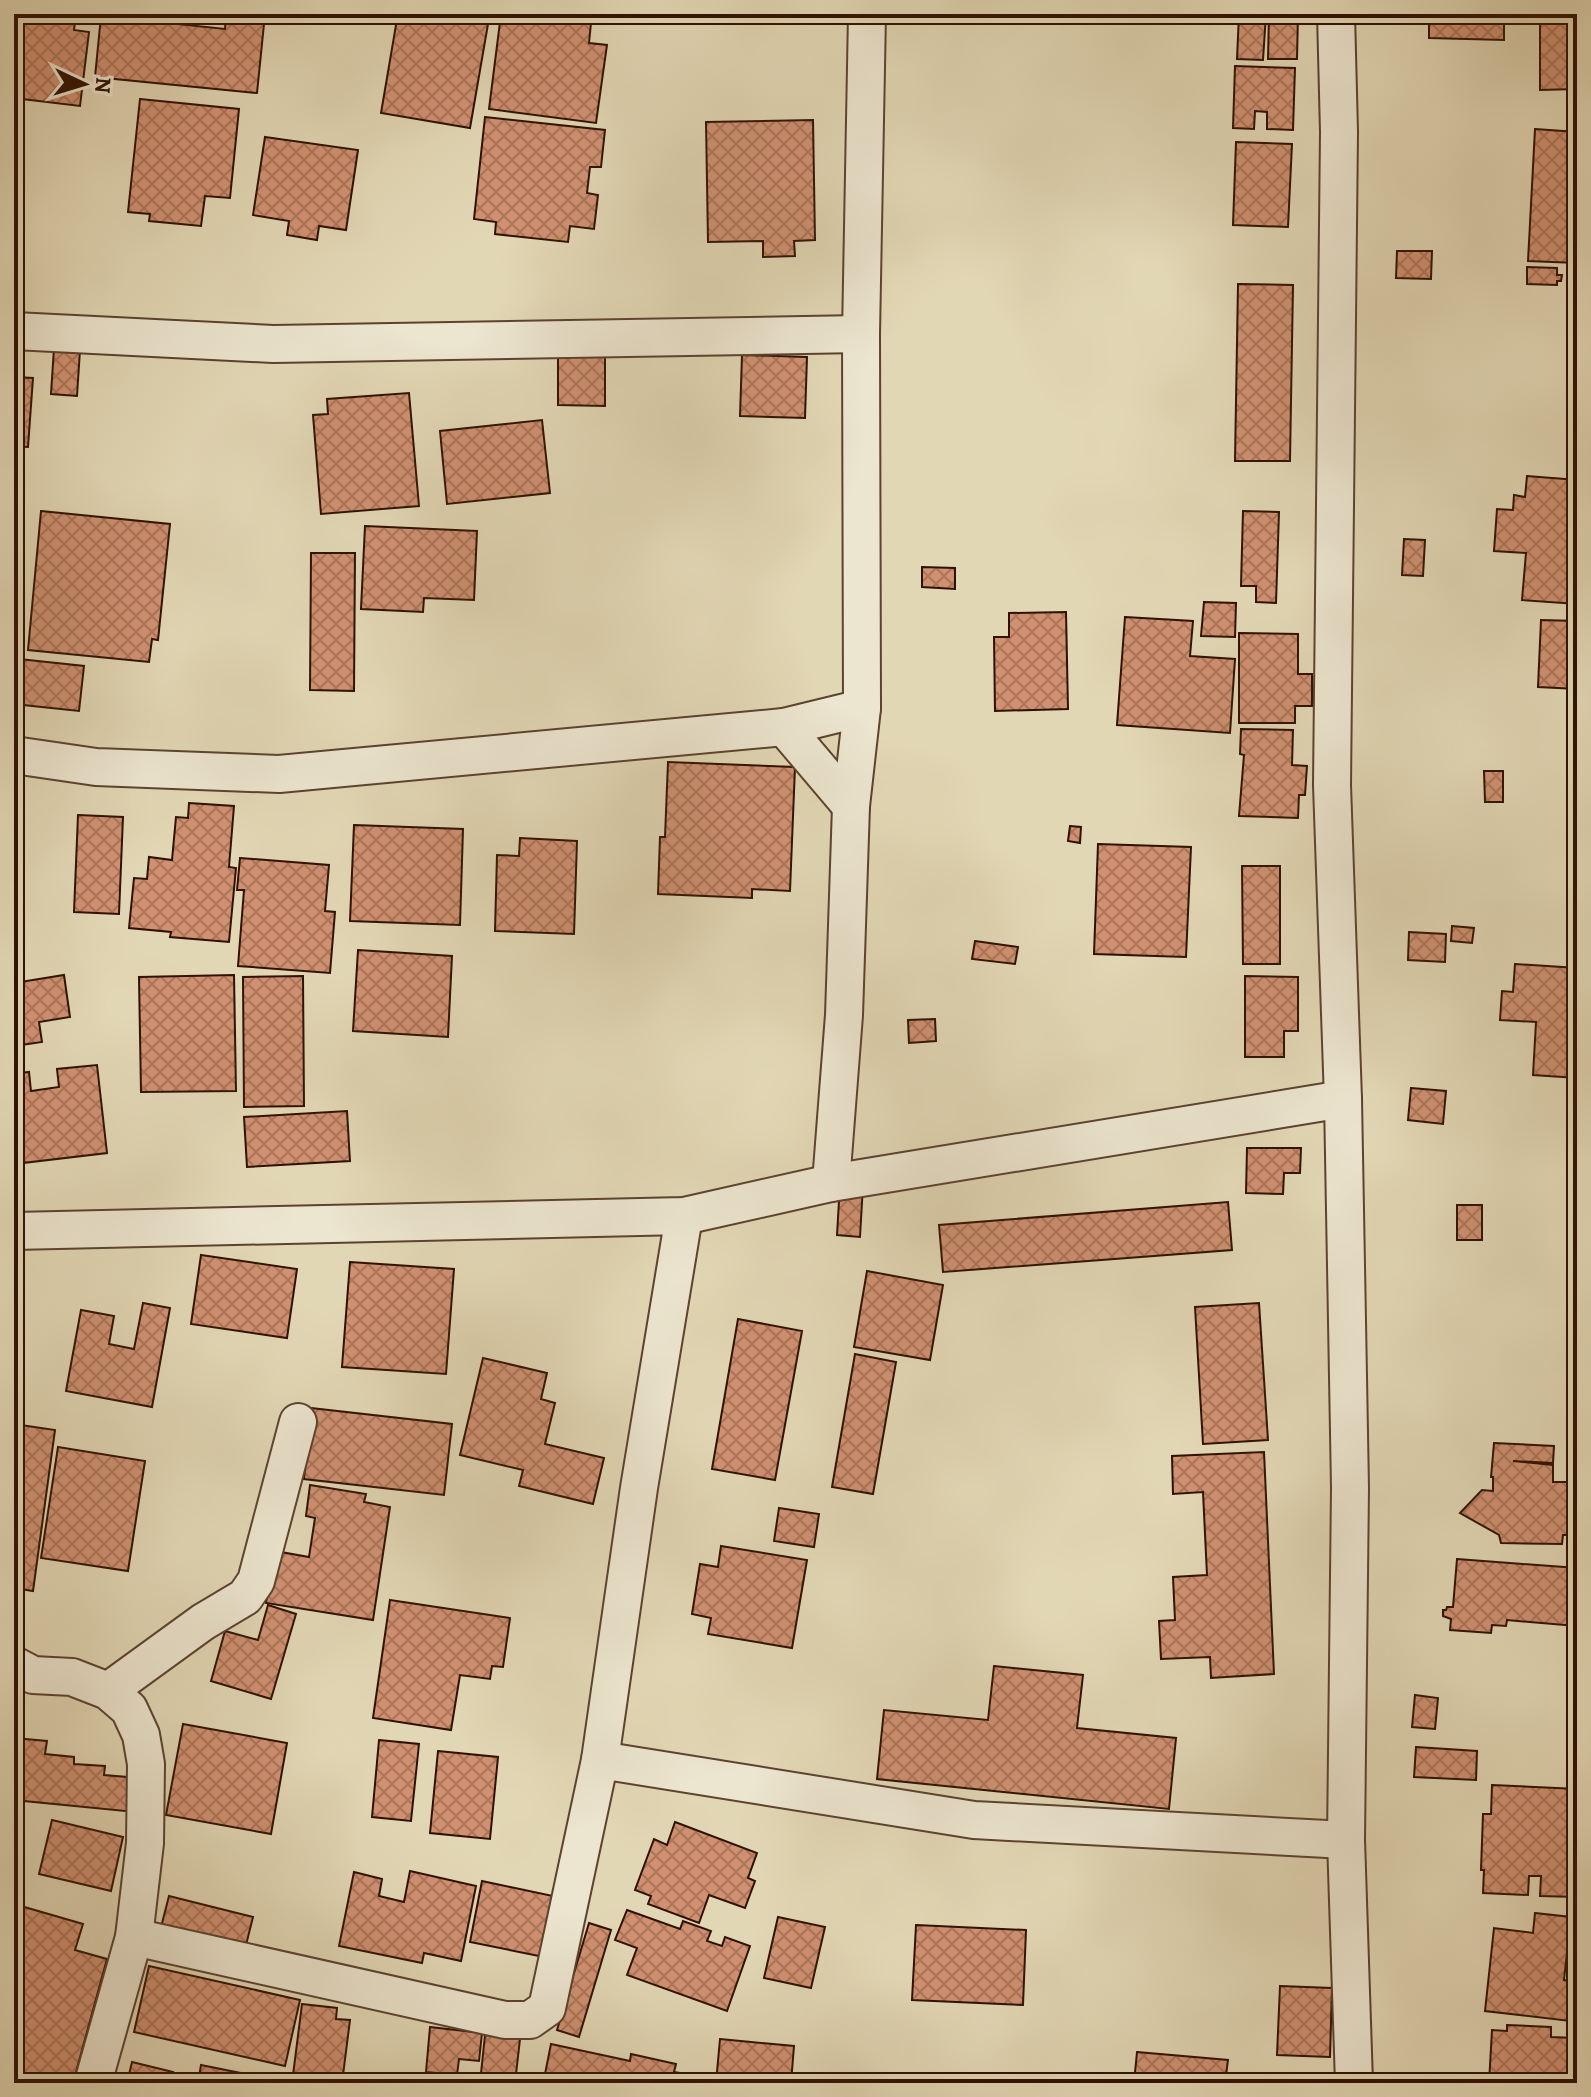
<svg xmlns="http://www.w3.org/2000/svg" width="1591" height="2097" font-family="Alegreya,serif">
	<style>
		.building { fill: url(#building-cross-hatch); stroke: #2f1102; stroke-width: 2 }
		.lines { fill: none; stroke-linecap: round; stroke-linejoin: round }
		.minor-casing { stroke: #5c422f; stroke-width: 40 }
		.minor { stroke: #ece5cf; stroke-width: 36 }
	</style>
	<defs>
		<pattern id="building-cross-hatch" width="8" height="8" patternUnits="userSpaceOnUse" patternTransform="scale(2)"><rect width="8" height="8" fill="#d19171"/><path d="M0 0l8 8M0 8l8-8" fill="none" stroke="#aa755b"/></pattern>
	</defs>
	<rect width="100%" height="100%" fill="#e2d7b5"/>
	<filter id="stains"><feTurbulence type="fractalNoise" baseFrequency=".0025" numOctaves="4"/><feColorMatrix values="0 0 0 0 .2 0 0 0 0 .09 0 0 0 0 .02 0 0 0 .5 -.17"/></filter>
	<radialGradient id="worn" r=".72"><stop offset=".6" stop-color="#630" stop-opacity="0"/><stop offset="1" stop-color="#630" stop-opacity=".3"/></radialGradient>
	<g class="building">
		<polygon points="14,14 76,14 74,30 89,32 80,106 14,98"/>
		<polygon points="226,14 265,14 257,93 95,77 101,16 225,29"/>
		<polygon points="414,14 429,14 488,24 470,128 381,113 397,19 413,21"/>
		<polygon points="501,14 544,14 544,16 591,23 589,43 607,45 596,123 489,109"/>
		<polygon points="1239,14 1266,14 1263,60 1237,59"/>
		<polygon points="1269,14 1298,14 1297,59 1268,59"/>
		<polygon points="1429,14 1504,14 1504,40 1429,38"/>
		<polygon points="1540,14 1577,14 1577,89 1540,90"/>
		<polygon points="1235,66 1295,68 1293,130 1267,129 1267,112 1255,111 1254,129 1233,128"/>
		<polygon points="140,99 239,109 230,198 205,196 201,226 149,221 150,214 128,212"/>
		<polygon points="485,117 605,130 601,167 590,167 587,193 598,195 594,229 570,226 568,242 495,234 496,222 474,219"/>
		<polygon points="813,120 815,240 794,241 795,256 763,257 763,241 708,242 706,122"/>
		<polygon points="1535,129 1577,132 1577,263 1528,261"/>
		<polygon points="265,137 358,150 346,230 319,226 317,240 287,235 289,221 253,215"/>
		<polygon points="1236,142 1292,144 1288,227 1233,225"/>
		<polygon points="1397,251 1432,251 1431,279 1396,278"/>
		<polygon points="1527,267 1557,268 1557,275 1562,275 1561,281 1557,281 1557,285 1527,284"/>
		<polygon points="1238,284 1293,285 1290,461 1235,461"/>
		<polygon points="54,348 80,350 77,396 51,394"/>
		<polygon points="742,355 807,357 805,418 740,416"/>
		<polygon points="558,357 605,357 605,406 558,405"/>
		<polygon points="14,377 33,378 28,447 14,446"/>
		<polygon points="409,393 419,506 321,514 313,415 328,414 327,399"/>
		<polygon points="542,420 550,493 447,504 440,431"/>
		<polygon points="1527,476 1577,480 1577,604 1522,600 1526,553 1494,551 1497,509 1513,510 1514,495 1525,497"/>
		<polygon points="41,511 170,524 158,640 152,639 149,662 28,650"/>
		<polygon points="1243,511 1279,512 1276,603 1256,602 1256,586 1241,586"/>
		<polygon points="365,526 477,531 474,600 424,598 423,612 361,609"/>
		<polygon points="1404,539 1425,540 1423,576 1402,575"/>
		<polygon points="311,553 355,553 354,691 310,690"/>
		<polygon points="922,567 955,568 955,589 922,587"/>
		<polygon points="1204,602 1236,603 1235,637 1201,636"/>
		<polygon points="1066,612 1068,709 995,711 994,637 1009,637 1009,613"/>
		<polygon points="1125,617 1193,621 1190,656 1235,659 1230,733 1117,725"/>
		<polygon points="1541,620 1577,621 1577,689 1538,687"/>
		<polygon points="1239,633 1298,634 1298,674 1312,674 1312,706 1295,706 1295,723 1239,723"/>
		<polygon points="19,659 84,666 79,711 14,704"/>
		<polygon points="1241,729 1293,730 1292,765 1307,766 1305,795 1299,795 1298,818 1239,816 1244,755 1240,754"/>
		<polygon points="668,762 795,767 790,891 752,889 752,898 658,894 660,837 665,837"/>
		<polygon points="1484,771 1503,771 1503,802 1485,802"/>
		<polygon points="189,803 234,806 229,867 236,868 229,942 170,937 171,932 129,928 134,878 147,879 149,857 172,860 176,817 188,818"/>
		<polygon points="78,815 123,817 119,914 74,912"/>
		<polygon points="354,825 463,829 460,925 350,921"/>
		<polygon points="1070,826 1081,827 1080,843 1068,841"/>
		<polygon points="520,838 577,841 574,934 495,931 497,855 519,856"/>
		<polygon points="1098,844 1191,847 1186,957 1094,954"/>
		<polygon points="240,858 329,865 325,911 335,912 330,973 238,966 244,890 237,890"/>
		<polygon points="1242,866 1280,866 1280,964 1243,964"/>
		<polygon points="1452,926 1474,928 1472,943 1451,941"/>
		<polygon points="1409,932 1446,934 1445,962 1408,960"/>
		<polygon points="975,941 1018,947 1015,964 972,959"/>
		<polygon points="358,950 452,956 448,1037 353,1031"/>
		<polygon points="1515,964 1577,968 1577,1078 1533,1075 1536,1022 1500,1020 1502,991 1513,992"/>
		<polygon points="64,975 70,1017 39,1022 42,1042 14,1046 14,983"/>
		<polygon points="234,975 236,1091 141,1092 139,977"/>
		<polygon points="303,976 304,1106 244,1107 243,977"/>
		<polygon points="1245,976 1298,977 1298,1031 1284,1031 1284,1057 1245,1057"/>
		<polygon points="935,1019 936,1041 909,1043 908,1020"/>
		<polygon points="97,1065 107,1153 14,1164 14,1074 29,1072 31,1091 59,1087 57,1069"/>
		<polygon points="1411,1088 1446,1091 1443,1124 1408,1120"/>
		<polygon points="347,1111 350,1161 247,1167 244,1117"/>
		<polygon points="1247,1148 1301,1148 1300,1173 1284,1173 1283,1194 1246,1193"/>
		<polygon points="840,1184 863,1185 860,1237 837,1235"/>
		<polygon points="1228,1202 1232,1250 943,1272 939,1225"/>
		<rect x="1457" y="1205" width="25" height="35"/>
		<polygon points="201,1255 297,1269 287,1338 191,1324"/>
		<polygon points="350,1262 454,1269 446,1374 342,1367"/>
		<polygon points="867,1271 943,1285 930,1360 854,1347"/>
		<polygon points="143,1303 170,1308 152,1407 66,1391 81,1310 114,1316 109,1344 134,1349"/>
		<polygon points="1259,1303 1268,1440 1203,1444 1195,1307"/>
		<polygon points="738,1319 802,1331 775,1480 712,1469"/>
		<polygon points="855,1354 896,1362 873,1494 832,1487"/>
		<polygon points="483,1358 547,1373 541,1399 555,1403 545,1444 604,1458 593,1504 519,1486 523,1470 460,1455"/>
		<polygon points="311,1408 452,1424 444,1495 304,1479"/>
		<polygon points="14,1424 55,1430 33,1591 14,1588"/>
		<polygon points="1494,1443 1554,1446 1553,1463 1513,1461 1553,1465 1553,1482 1577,1482 1577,1535 1563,1535 1562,1544 1501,1543 1499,1535 1460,1513 1482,1490 1493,1491 1493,1477 1491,1477"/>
		<polygon points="58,1447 145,1461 128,1571 41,1558"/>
		<polygon points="1264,1452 1274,1674 1211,1678 1210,1657 1161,1659 1159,1621 1175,1620 1173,1577 1207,1575 1203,1492 1173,1494 1172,1456"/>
		<polygon points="310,1485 366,1494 364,1502 390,1507 373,1620 266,1603 275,1551 309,1557 315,1518 306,1516"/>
		<polygon points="779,1508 819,1514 814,1547 774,1541"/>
		<polygon points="721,1546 807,1560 792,1648 708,1634 711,1618 692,1614 700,1564 718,1567"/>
		<polygon points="1457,1559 1577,1568 1576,1626 1507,1620 1506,1626 1492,1625 1491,1633 1450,1630 1451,1619 1443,1616 1443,1610 1446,1610 1447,1607 1453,1607"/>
		<polygon points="390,1600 510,1618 503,1667 492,1666 490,1679 460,1675 451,1730 373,1718"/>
		<polygon points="268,1605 296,1614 271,1699 211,1681 225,1631 258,1640"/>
		<polygon points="994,1666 1083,1675 1077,1728 1176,1738 1169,1809 877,1779 884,1710 988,1720"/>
		<polygon points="1415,1695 1438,1698 1435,1729 1412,1727"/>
		<polygon points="183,1724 287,1743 271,1834 166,1815"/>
		<polygon points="14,1738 47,1741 45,1754 74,1757 74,1764 105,1766 104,1775 139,1778 135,1812 14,1800"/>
		<polygon points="379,1740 419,1744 411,1821 372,1817"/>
		<polygon points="1416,1747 1477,1751 1476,1780 1414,1777"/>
		<polygon points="438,1751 498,1757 490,1839 430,1833"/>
		<polygon points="1492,1785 1577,1789 1577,1897 1540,1896 1541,1876 1529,1876 1528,1895 1483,1893 1484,1870 1481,1870 1483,1814 1491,1814"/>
		<polygon points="52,1820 123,1837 111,1891 39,1874"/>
		<polygon points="675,1822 757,1853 748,1878 755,1881 745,1908 709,1895 699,1923 648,1904 651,1896 635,1890 654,1839 667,1845"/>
		<polygon points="410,1871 476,1886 461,1961 424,1953 422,1963 339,1946 354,1872 382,1879 379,1896 404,1902"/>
		<polygon points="482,1881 567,1899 554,1959 470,1942"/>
		<polygon points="169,1896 253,1917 243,1957 159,1935"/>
		<polygon points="14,1904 83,1924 75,1950 107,1959 73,2083 14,2083"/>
		<polygon points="627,1910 680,1929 683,1921 711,1931 707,1941 722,1946 725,1937 750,1946 727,2011 627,1975 637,1948 615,1940"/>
		<polygon points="1535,1913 1571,1917 1564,1980 1574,1981 1570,2021 1485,2011 1494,1928 1533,1933"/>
		<polygon points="778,1917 825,1927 811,1988 764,1978"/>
		<polygon points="589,1923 611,1930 579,2037 557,2030"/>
		<polygon points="916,1925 1026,1930 1023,2005 912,2000"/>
		<polygon points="149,1966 300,2000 285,2066 134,2032"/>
		<polygon points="1280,1986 1332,1988 1330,2057 1277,2055"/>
		<polygon points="302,2004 337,2008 336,2019 350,2020 342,2083 292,2083"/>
		<polygon points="1507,2025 1551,2027 1551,2037 1575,2038 1574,2083 1489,2083 1492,2030 1507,2031"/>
		<polygon points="430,2027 482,2033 479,2061 459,2059 457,2075 426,2072"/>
		<polygon points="485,2035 520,2039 515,2083 480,2083"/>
		<polygon points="720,2039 794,2046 791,2083 716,2083"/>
		<polygon points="551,2044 630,2061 631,2054 676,2064 674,2072 692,2075 690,2083 563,2083 544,2079"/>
		<polygon points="1137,2052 1228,2060 1225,2083 1134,2083"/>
		<polygon points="132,2062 173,2072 170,2083 127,2083"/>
		<polygon points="201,2065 285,2082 198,2083"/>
	</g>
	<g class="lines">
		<defs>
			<g id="minor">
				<polyline points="1336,14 1339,132 1332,785 1343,1099 1350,1488 1346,1840 1354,2083"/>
				<polyline points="14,331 273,344 861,334"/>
				<polyline points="784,727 851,806"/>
				<polyline points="14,755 96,767 279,774 784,727 862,708"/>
				<polyline points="831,1183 844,1015 851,806 862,708 861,334 867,14"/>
				<polyline points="14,1231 684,1216 831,1183 1343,1099"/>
				<polyline points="14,1665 33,1675 72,1677 108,1691 129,1709 141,1735 146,1764 145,1843 134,1937 93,2083"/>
				<polyline points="108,1691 203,1622 245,1597 256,1581 298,1422"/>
				<polyline points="600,1760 974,1820 1346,1840"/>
				<polyline points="134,1937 505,2020 530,2020 547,2008 600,1760 639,1488 684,1216"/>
			</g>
		</defs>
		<use href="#minor" class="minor-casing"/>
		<use href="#minor" class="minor"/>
	</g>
	<rect width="1591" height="2097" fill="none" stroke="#e2d7b5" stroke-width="48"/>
	<rect x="16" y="16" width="1559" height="2065" fill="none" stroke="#2f1102" stroke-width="4"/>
	<rect x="24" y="24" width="1543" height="2049" fill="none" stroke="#2f1102" stroke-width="2"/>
	<g transform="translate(84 84) rotate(94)" stroke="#ece5cf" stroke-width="6" paint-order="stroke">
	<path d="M0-6L14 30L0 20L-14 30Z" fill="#2f1102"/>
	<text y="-12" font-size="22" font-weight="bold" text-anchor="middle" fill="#2f1102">N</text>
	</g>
	<rect width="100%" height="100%" filter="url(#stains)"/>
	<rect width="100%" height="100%" fill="url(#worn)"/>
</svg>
